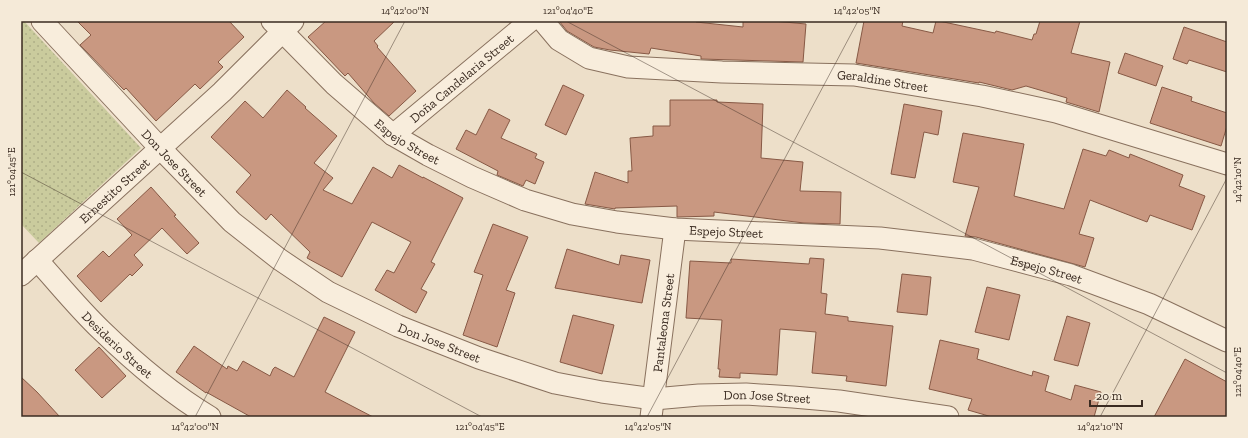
<svg xmlns="http://www.w3.org/2000/svg" width="1248" height="438" viewBox="0 0 1248 438" font-family="'Zilla Slab',serif">
<style>
.grass{fill:url(#grass-dots)}
.building{fill:#c99881;stroke:#875945}
.lines{fill:none;stroke-linecap:round;stroke-linejoin:round}
.minor-casing{stroke:#89715e;stroke-width:23}
.minor{stroke:#f8eddc;stroke-width:21}
.ticks{fill:none;stroke:#3a2b21;stroke-width:1;stroke-opacity:0.45}
.labels{text-anchor:middle;stroke-width:3;stroke-linejoin:round;paint-order:stroke}
.street-label{font-size:13px;fill:#3a2b21;stroke:#f5ead8}
.neatline{fill:none;stroke:#3a2b21;stroke-width:1.5}
.ticks-label{font-size:10px;text-anchor:middle;fill:#3a2b21}
</style>
<defs>
<pattern id="grass-dots" width="8" height="8" patternUnits="userSpaceOnUse"><rect width="8" height="8" fill="#cacb9d"/><path d="M2 2h.1M6 6h.1" fill="none" stroke="#aeae87" stroke-width="1.8" stroke-linecap="round"/></pattern>
</defs>
<rect width="100%" height="100%" fill="#eddfc9"/>
<path class="grass" d="M21 21H24L141 148 39 243 21 224Z"/>
<path class="building" d="M77 21H229L244 37 218 62 223 67 200 89 195 84 156 121 126 88 124 90 80 45 91 35Z
M326 21H395L374 41 378 46 377 47 416 91 389 116 374 103 348 73 345 76 308 37Z
M559 21H696V22L743 27V21H773L806 24 803 62 701 59V56L651 48 649 54 610 50 594 47 567 31Z
M864 21H903L902 26 933 33 936 21H939L995 33 996 31 1032 40 1034 34H1036L1040 21H1080L1071 53 1110 62 1099 112 1066 102 1067 98 1026 86 1012 90 979 82V83L856 63Z
M1184 27 1227 42V72L1189 60 1187 64 1173 59Z
M1125 53 1163 66 1156 86 1118 73Z
M563 85 584 95 566 135 545 125Z
M1162 87 1192 97 1191 101 1227 113V126L1221 146 1150 123Z
M287 90 306 107 305 108 337 136 314 163 333 178 323 190 352 204 373 167 392 178 399 165 423 178V177L463 198 431 262 435 264 421 289 427 292 416 313 375 290 387 270 394 273 411 242 372 222 342 277 307 258 310 252 271 214 266 220 236 192 251 175 211 137 245 101 263 118Z
M670 100H717V102L763 104 761 158 803 162 800 191 841 192 840 224 804 223 714 212V216L677 217V206L615 208V209L585 204 595 172 628 183V171H632L630 138 653 136V126H670Z
M904 104 942 111 938 135 924 132 915 178 891 174Z
M489 109 510 120 501 138 537 154 535 158 544 162 535 184 526 180 523 186 497 175 498 171 456 149 466 130 476 135Z
M963 133 1024 144 1014 196 1064 209 1083 149 1106 156 1109 150 1129 158 1130 154 1183 175 1179 186 1205 196 1192 230 1150 215 1147 222 1090 200 1079 234 1094 238 1085 267 976 237 965 236 979 187 953 182Z
M151 187 176 215 174 216 199 243 187 254 162 228 134 255 143 265 132 276 130 274 101 302 77 276 103 251 109 257 132 235 117 219Z
M493 224 528 237 506 290 515 293 497 347 463 335 483 275 474 272Z
M567 249 619 265 621 255 650 260 642 303 555 288Z
M810 258 824 259 821 293 827 294 825 314 848 317V321L893 326 886 386 846 381 847 376 812 373 816 332 780 329 777 375 740 373V378L719 377 720 369H718L722 320 686 318 690 261 731 263V259L809 264Z
M902 274 931 277 927 315 897 312Z
M987 287 1020 295 1009 340 975 332Z
M573 315 614 325 602 374 560 362Z
M1067 316 1090 323 1078 366 1054 360Z
M324 317 355 332 325 392 373 417H251L206 392V393L176 372 194 346 227 369 228 366 237 371 243 361 270 376 273 369 275 367 294 377Z
M940 340 979 349 977 359 1032 376 1033 371 1049 376 1045 391 1071 400 1075 385 1101 392 1094 417H992L968 410 972 399 929 389Z
M99 347 126 376 102 398 75 370Z
M1185 359 1227 382V417H1154Z
M21 377 37 392 60 417H21Z"/>
<g class="lines">
<g class="minor-casing">
<g id="minor">
<path id="s1" d="M42 21 160 148 232 222 279 259 328 292 398 326 479 358 555 383 602 392 654 399 699 395 746 394 793 397 839 401 948 417"/>
<path id="s2" d="M272 21 334 84 393 135 428 155 472 177 525 200 572 214 617 222 675 229 880 238 973 249 1071 275 1149 304 1227 341"/>
<path id="s3" d="M543 21 559 40 589 58 628 67 722 72 854 75 982 96 1056 112 1227 164"/>
<path id="s4" d="M393 135 530 21"/>
<path id="s5" d="M37 260C58 283 78 308 101 330 134 362 170 393 210 417"/>
<path id="s6" d="M21 275 222 92 293 21"/>
<path id="s7" d="M651 417 675 229"/>
</g>
</g>
<use href="#minor" class="minor"/>
</g>
<path class="ticks" d="M566 21 1227 373M21 172 482 417M195 417 405 21M647 417 858 21M1100 417 1227 178"/>
<g class="labels">
<g class="street-label">
<text dy="5" stroke="none"><textPath href="#s4" startOffset="89">Doña Candelaria Street</textPath></text>
<text dy="5" stroke="none"><textPath href="#s3" startOffset="355">Geraldine Street</textPath></text>
<text dy="5" stroke="none"><textPath href="#s2" startOffset="182">Espejo Street</textPath></text>
<text dy="5" stroke="none"><textPath href="#s1" startOffset="194">Don Jose Street</textPath></text>
<text dy="5" stroke="none"><textPath href="#s6" startOffset="126">Ernestito Street</textPath></text>
<text dy="5" stroke="none"><textPath href="#s2" startOffset="518">Espejo Street</textPath></text>
<text dy="5" stroke="none"><textPath href="#s2" startOffset="842">Espejo Street</textPath></text>
<text dy="5" stroke="none"><textPath href="#s7" startOffset="95">Pantaleona Street</textPath></text>
<text dy="5" stroke="none"><textPath href="#s1" startOffset="518">Don Jose Street</textPath></text>
<text dy="5" stroke="none"><textPath href="#s5" startOffset="117">Desiderio Street</textPath></text>
<text dy="5" stroke="none"><textPath href="#s1" startOffset="854">Don Jose Street</textPath></text>
</g>
</g>
<rect width="1248" height="438" fill="none" stroke="#f5ead8" stroke-width="44"/>
<path d="M1090 400v6h52v-6" fill="none" stroke="#3a2b21" stroke-width="2"/>
<text x="1096" y="400" font-size="12" fill="#3a2b21" stroke="#f5ead8" stroke-width="3" paint-order="stroke">20 m</text>
<rect x="22" y="22" width="1204" height="394" class="neatline"/>
<g class="ticks-label">
<text x="405" y="14">14°42'00"N</text>
<text x="568" y="14">121°04'40"E</text>
<text x="857" y="14">14°42'05"N</text>
<text transform="translate(11 172) rotate(-90)" y="4">121°04'45"E</text>
<text transform="translate(1237 180) rotate(-90)" y="4">14°42'10"N</text>
<text transform="translate(1237 372) rotate(-90)" y="4">121°04'40"E</text>
<text x="195" y="430">14°42'00"N</text>
<text x="480" y="430">121°04'45"E</text>
<text x="648" y="430">14°42'05"N</text>
<text x="1100" y="430">14°42'10"N</text>
</g>
</svg>
